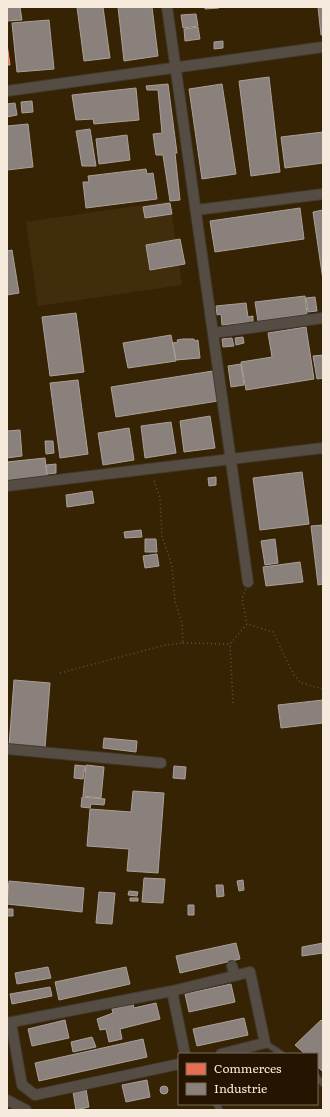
<svg xmlns="http://www.w3.org/2000/svg" width="330" height="1117" viewBox="0 0 330 1117" font-family="Literata,serif">
<style>
.built{fill:#362304;fill-rule:evenodd}
.green{fill:#402d0c}
.shops{fill:#e76f51;stroke:#eb947b}
.industry{fill:#8a817c;stroke:#aaa099}
.lines{fill:none;stroke-linecap:round;stroke-linejoin:round}
.lane-casing{stroke:#413a31;stroke-width:7}
.street-casing{stroke:#413a31;stroke-width:12}
.path{stroke:#5b544b;stroke-width:1.5;stroke-dasharray:1 3;stroke-linecap:butt}
.lane{stroke:#554d44;stroke-width:5}
.street{stroke:#554d44;stroke-width:10}
</style>
<rect width="100%" height="100%" fill="#261d0f"/>
<path class="built" d="M7 7H323V1110H7ZM179 1054H317V1104H179Z"/>
<path class="green" d="M170 201 182 285 38 306 26 222Z"/>
<path class="shops" d="M7 44 10 65H7Z"/>
<path class="industry" d="M7 7H20L22 20 7 21Z
M77 7H103L110 58 84 61Z
M118 7H152L158 56 124 61Z
M205 7H218L219 8 205 9Z
M318 7H323V35H321Z
M196 14 198 26 183 28 181 15Z
M49 20 54 69 17 72 12 23Z
M198 27 200 39 185 41 184 29Z
M223 41V48L214 49V42Z
M269 77 280 172 251 176 239 81Z
M168 84 177 153H175L180 200 170 201 163 155H156L153 134 162 133 158 90H147L146 86Z
M222 84 236 174 202 179 189 89Z
M136 88 139 120 94 124 93 119 76 120 72 95Z
M32 101 33 112 22 113 21 102Z
M15 103 17 115 7 117V104Z
M28 124 33 167 7 170V126Z
M90 129 96 166H82L76 131Z
M323 132V163L285 168 281 137Z
M127 135 130 160 99 164 96 139Z
M146 169 147 174 153 173 157 199 86 208 83 182H89L88 176Z
M170 203 172 214 145 218 143 207Z
M300 208 304 239 215 252 210 221Z
M323 210V280L313 212Z
M180 239 185 264 150 270 146 245Z
M12 250 19 293 7 295V251Z
M305 296 307 314 258 321 255 302Z
M315 297 317 311 308 312 306 298Z
M246 303 248 317 253 316V322L222 325 221 314 217 315 216 306Z
M76 313 84 372 50 376 42 317Z
M306 327 314 379 246 390 241 362 272 357 268 333Z
M171 335 176 361 128 368 123 343Z
M243 337 244 343 236 345 235 338Z
M232 338 234 346 223 347 222 339Z
M183 339H194L195 341 198 340 200 358 176 360 173 343 178 342 177 340Z
M323 355V378L317 379 313 356Z
M241 364 244 385 231 387 228 366Z
M213 371 218 401 116 417 111 387Z
M78 380 88 454 60 458 50 383Z
M210 416 215 448 184 452 180 421Z
M171 422 176 453 145 458 141 426Z
M129 428 134 460 103 465 98 433Z
M20 430 22 456 7 458V431Z
M45 441H53L54 453 46 454Z
M45 458 47 476 7 480V462Z
M56 464V473L47 474 46 465Z
M302 472 309 524 260 530 253 478Z
M216 477V485L209 486 208 478Z
M92 491 94 503 67 507 66 495Z
M323 525V584L318 585 311 526Z
M141 530 142 537 125 538 124 532Z
M145 539H156L157 552H145Z
M275 539 278 563 265 565 261 541Z
M157 554 159 566 145 568 143 556Z
M300 562 303 582 266 586 263 567Z
M14 680 50 683 45 748 9 746Z
M323 700V723L281 728 278 705Z
M104 738 137 741 136 752 103 748Z
M75 765 85 766 83 779 74 778Z
M86 765 104 767 101 798 83 796Z
M174 766 186 767 185 779 173 778Z
M133 791 164 793 158 873 127 871 129 849 87 846 90 809 131 812Z
M82 797 105 799 104 805 91 804 90 808 81 807Z
M144 878 165 879 163 903 142 902Z
M243 880 244 890 239 891 237 881Z
M9 881 84 888 82 912 7 904Z
M216 885H223L224 896 217 897Z
M129 891 138 892 137 896 128 895Z
M99 892 115 893 112 924 96 923Z
M130 898H138V901H130Z
M188 905H194V915H188Z
M7 909H13V916H7Z
M236 943 240 959 180 973 176 956Z
M323 943V953L302 956V947Z
M48 967 51 978 17 984 15 973Z
M126 967 130 984 59 1000 55 982Z
M231 984 235 1002 189 1012 185 994Z
M50 987 52 996 12 1004 10 994Z
M156 1003 160 1019 120 1029 122 1039 109 1042 106 1029 100 1030 97 1019 113 1013 112 1009 133 1004 134 1008Z
M244 1018 248 1035 197 1046 193 1029Z
M65 1020 69 1038 32 1046 28 1029Z
M321 1020 323 1022V1072L317 1066V1054H305L295 1045Z
M92 1037 96 1047 73 1052 71 1042Z
M143 1039 147 1057 39 1081 35 1063Z
M147 1080 150 1097 126 1102 122 1085Z
M160 1090a4 4 0 1 1 8 0a4 4 0 1 1-8 0Z
M86 1089 89 1107 76 1110 73 1092Z"/>
<g class="lines">
<g class="lane-casing">
<path id="lane" d="M265 1043 282 1054
M317 1077 323 1084
M216 1104 220 1110"/>
</g>
<g class="street-casing">
<path id="street" d="M167 7 248 582
M7 91 323 47
M196 210 323 194
M213 333 323 318
M7 486 323 448
M7 749 161 763
M232 966 235 975
M172 991 185 1054
M7 1023 172 991 250 972 265 1043 221 1054
M11 1023 22 1085 35 1095 179 1064
M7 1100 26 1110"/>
</g>
<path class="path" d="M246 589 242 598 247 624
M183 643 229 644
M60 673 165 645 183 643 182 623 175 602 172 566 162 536 160 498 153 478
M233 703 230 644 247 624 273 632 294 675 301 683 323 689"/>
<use href="#lane" class="lane"/>
<use href="#street" class="street"/>
</g>
<rect width="330" height="1117" fill="none" stroke="#f5eadc" stroke-width="16"/>
<rect x="178" y="1053" width="140" height="52" fill="#251500" stroke="#786a58"/>
<rect x="186" y="1063" width="20" height="12" fill="#e76f51" stroke="#786a58"/>
<text x="214" y="1073" font-size="12" fill="#f5eadc">Commerces</text>
<rect x="186" y="1083" width="20" height="12" fill="#8a817c" stroke="#786a58"/>
<text x="214" y="1093" font-size="12" fill="#f5eadc">Industrie</text>
</svg>
